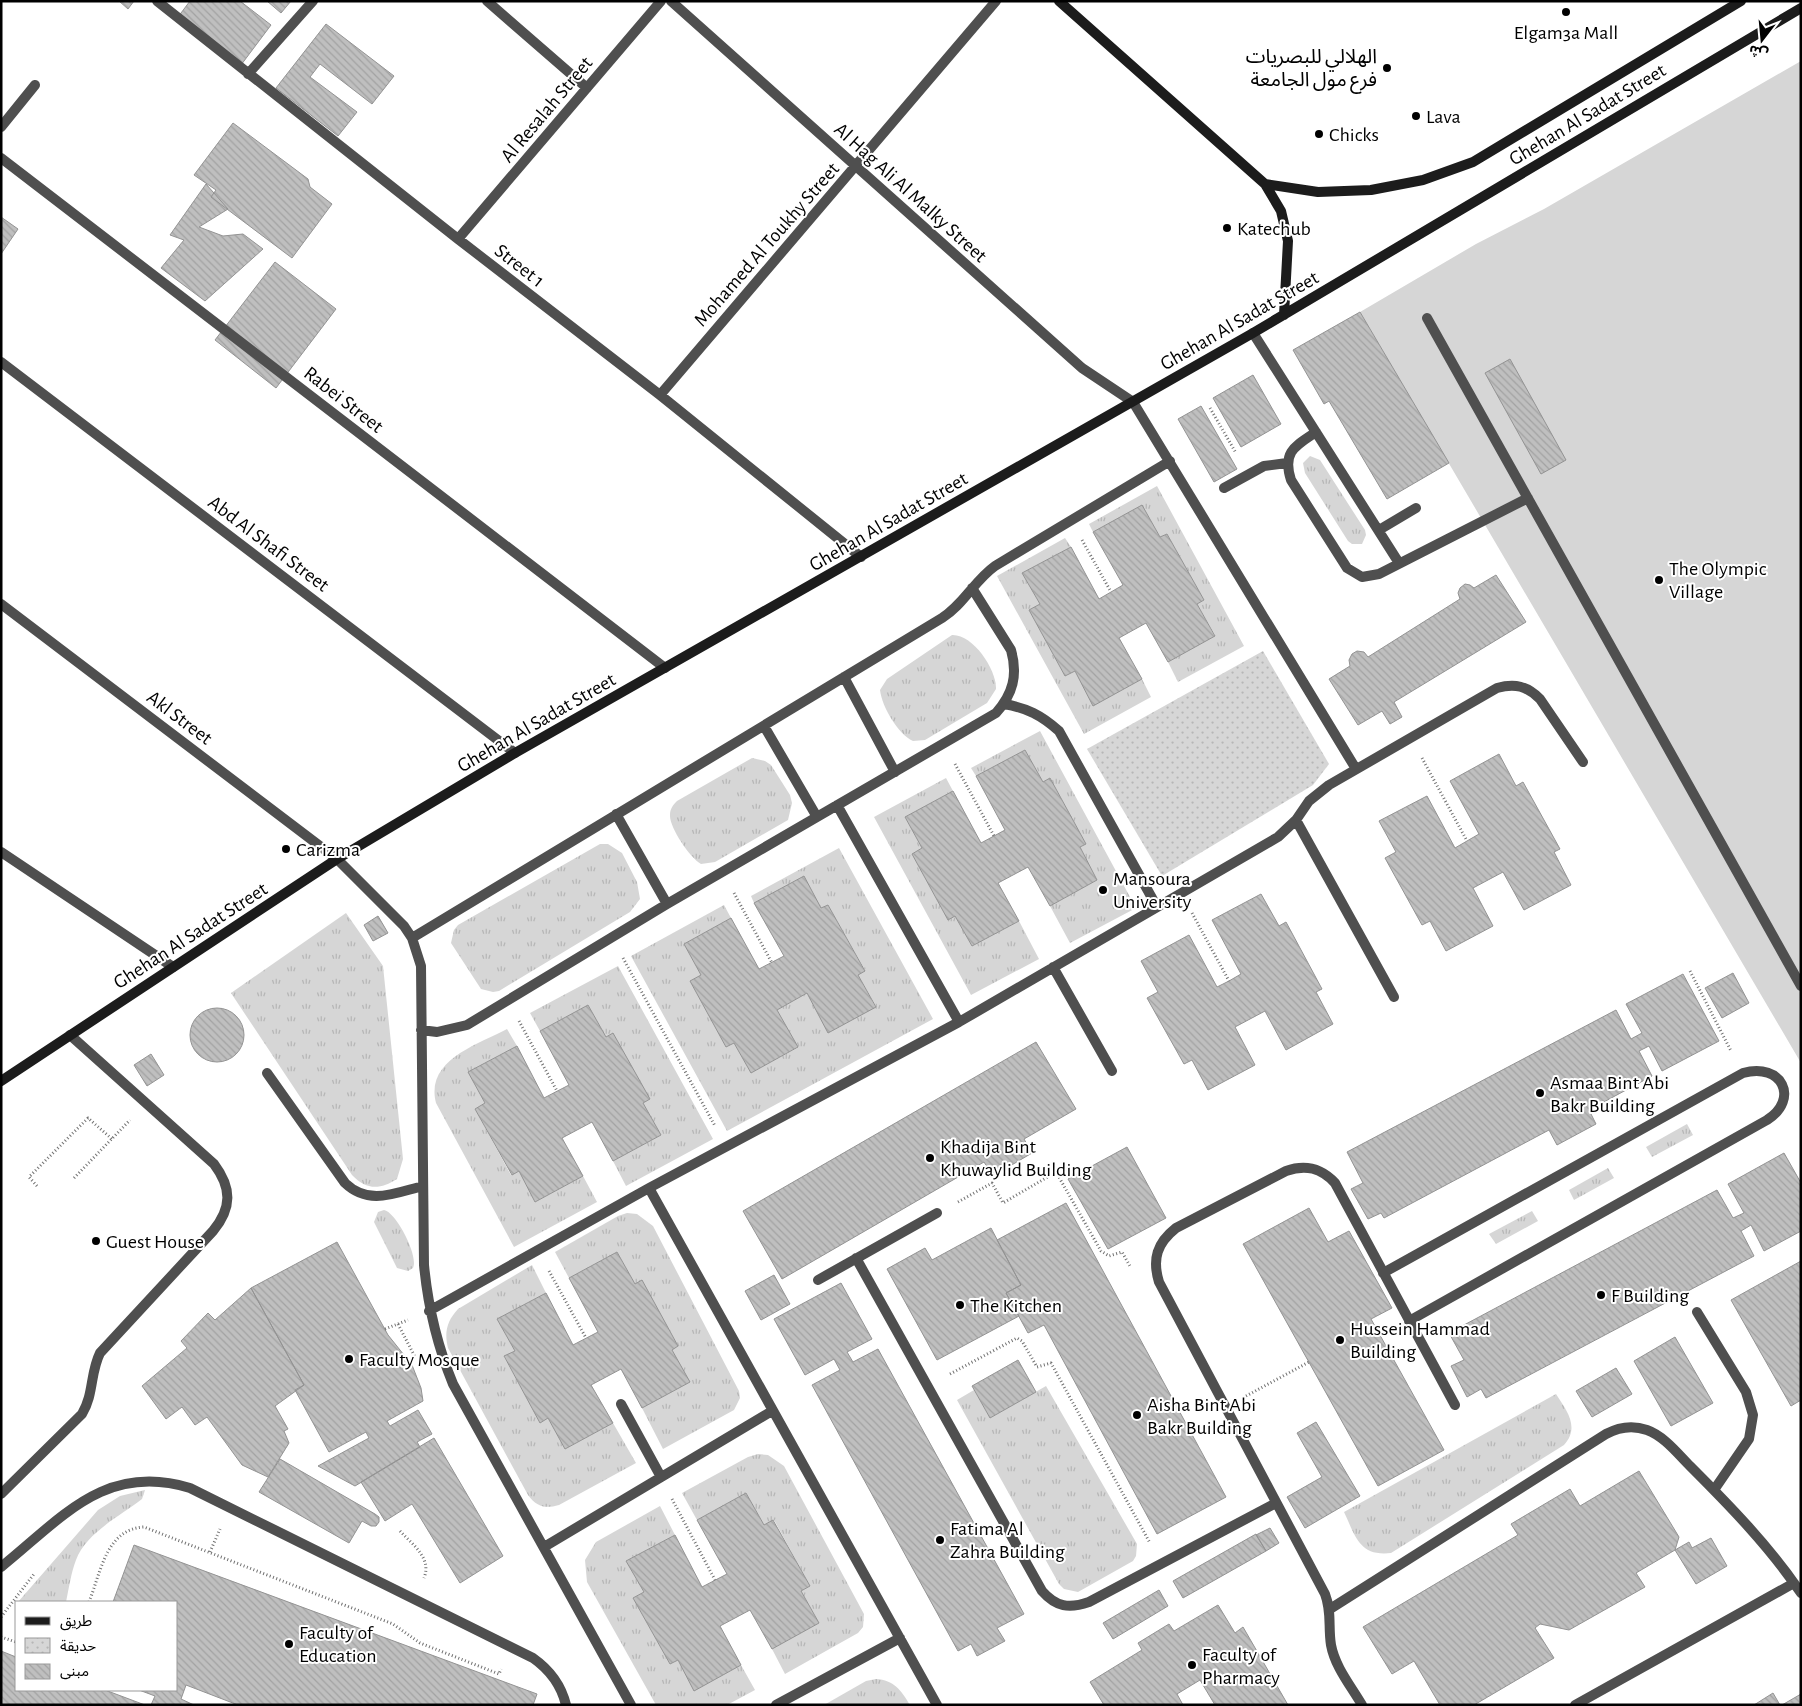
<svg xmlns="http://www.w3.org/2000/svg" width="1802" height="1706" viewBox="0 0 1802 1706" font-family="'Alegreya Sans','Noto Sans Arabic',sans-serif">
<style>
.grass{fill:url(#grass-tufts)}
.park{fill:url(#park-dots)}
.pitch{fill:#d6d6d6}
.building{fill:url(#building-back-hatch);stroke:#939393}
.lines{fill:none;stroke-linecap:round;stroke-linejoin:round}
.path{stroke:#717171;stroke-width:3;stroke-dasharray:1 2.5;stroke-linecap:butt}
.service{stroke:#4f4f4f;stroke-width:10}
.minor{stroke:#4f4f4f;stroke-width:10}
.secondary{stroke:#1c1c1c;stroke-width:10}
.poi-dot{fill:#000;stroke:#fff;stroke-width:2}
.labels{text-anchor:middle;stroke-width:4;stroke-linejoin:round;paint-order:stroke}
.poi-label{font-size:20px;fill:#000;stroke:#fff;text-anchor:start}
.street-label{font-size:20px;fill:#000;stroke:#fff}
</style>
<defs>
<pattern id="grass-tufts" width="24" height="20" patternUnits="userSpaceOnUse" patternTransform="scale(1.25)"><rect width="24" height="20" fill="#d6d6d6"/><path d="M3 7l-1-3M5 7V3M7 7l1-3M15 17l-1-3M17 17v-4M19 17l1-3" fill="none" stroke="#b6b6b6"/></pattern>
<pattern id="park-dots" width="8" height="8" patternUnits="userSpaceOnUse" patternTransform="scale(1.25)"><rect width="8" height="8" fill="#d6d6d6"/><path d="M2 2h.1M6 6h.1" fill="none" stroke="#b6b6b6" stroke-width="1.8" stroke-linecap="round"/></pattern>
<pattern id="building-back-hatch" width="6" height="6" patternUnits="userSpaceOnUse" patternTransform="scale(1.25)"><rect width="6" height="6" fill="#bfbfbf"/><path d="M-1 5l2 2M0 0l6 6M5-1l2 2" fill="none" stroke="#a2a2a2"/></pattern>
</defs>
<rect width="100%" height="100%" fill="#fff"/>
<path class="grass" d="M1310 456 1320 460 1365 530 1366 535 1362 544H1352L1348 541 1305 473 1303 463Z
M1157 486 1244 646 1178 682 1168 662 1215 635 1197 604 1204 600 1167 534 1160 537 1142 506 1093 532 1089 524Z
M1065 538 1071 547 1022 573 1040 604 1029 610 1065 676 1075 671 1093 705 1142 679 1151 697 1084 734 997 576Z
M952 635C973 634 997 670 996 689L987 703 925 740 913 741C898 734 882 707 880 690L887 679Z
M1040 731 1136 908 1070 943 1050 906 1097 880 1080 847 1086 844 1050 778 1043 782 1025 750 976 776 971 768Z
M752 758 765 761 771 765 790 795 792 803 788 820 715 862 701 864C690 858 669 827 670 815 670 809 673 805 677 801Z
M946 778 953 791 905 817 922 848 912 854 948 920 955 916 972 946 1019 921 1039 959 971 995 874 817Z
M600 844H608L622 853 637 882 640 899 630 912 499 991 493 992 481 989 451 943 454 930 458 925Z
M839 848 933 1019 727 1131 631 956 724 905 731 918 684 944 701 975 690 981 726 1046 734 1043 751 1073 797 1048 777 1010 807 993 829 1032 876 1006 858 975 865 970 828 905 821 908 754 903 751 896Z
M346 913 383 966 403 1159 397 1179C380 1190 366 1190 352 1175L231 993Z
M618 966 713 1139 626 1186 613 1161 661 1135 643 1103 649 1099 613 1033 606 1037 588 1005 540 1031 530 1013Z
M507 1029 517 1046 469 1072 485 1103 475 1109 511 1175 519 1171 535 1202 583 1176 597 1202 514 1247 436 1103C425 1060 477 1045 507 1029Z
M1687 1124 1693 1135 1652 1157 1646 1147Z
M1608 1168 1614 1178 1574 1200 1569 1190Z
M384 1210C396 1212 419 1256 413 1268L408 1271 397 1268 374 1222 378 1212Z
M1532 1211 1538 1221 1496 1244 1489 1234Z
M627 1213 637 1214 653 1226 739 1391 740 1398 734 1410 663 1449 642 1408 689 1382 672 1350 678 1346 642 1281 635 1284 617 1252 569 1278 555 1252 618 1216Z
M532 1265 546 1293 497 1319 515 1351 504 1357 540 1422 548 1418 565 1449 613 1423 636 1463 559 1505C545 1509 537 1507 528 1495L448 1348C444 1332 447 1321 458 1309Z
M1046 1386 1137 1544 1136 1556 1133 1561 1078 1592 1064 1589 1059 1584 957 1400 974 1390 990 1418Z
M1556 1394C1567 1411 1580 1427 1564 1445L1391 1553C1359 1557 1355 1535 1344 1512Z
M758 1454 768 1455 784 1466 864 1614 863 1627 858 1633 785 1674 772 1649 819 1623 801 1591 810 1586 774 1520 764 1525 746 1493 697 1520 682 1493 748 1457Z
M145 1490 142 1499C120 1516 86 1533 76 1560 71 1573 69 1588 66 1602H18L98 1510 120 1496Z
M660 1506 675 1535 626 1561 644 1592 633 1598 670 1664 678 1660 694 1690 741 1665 755 1690 727 1705H656L587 1582 585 1560 596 1542Z
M876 1679C894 1680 901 1690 910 1705H824L866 1681Z"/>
<path class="park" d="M1263 651 1329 764 1313 785 1162 876 1087 749Z"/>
<path class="pitch" d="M1801 61V1063L1360 312 1476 244 1544 209Z"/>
<path class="building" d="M119 1H134L128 9Z
M190 1H240L271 25 241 65 178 17Z
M267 1H291L281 13Z
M326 24 394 76 372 104 320 64 310 77 357 112 338 136 276 88Z
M233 123 308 179 310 187 332 204 292 258 211 197 216 190 194 175Z
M206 184 228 209 199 227 223 236 243 234 263 249 205 301 161 268 184 240 170 235Z
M1 217 18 229 1 254Z
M275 262 336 309 276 388 215 340Z
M1360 312 1449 463 1387 499 1329 401 1324 404 1293 350Z
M1510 359 1566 460 1541 474 1485 373Z
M1253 375 1281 424 1241 447 1213 398Z
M1201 406 1237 469 1214 482 1178 419Z
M1142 505 1160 537 1167 534 1204 600 1197 604 1215 636 1168 662 1146 623 1119 638 1142 679 1093 706 1075 671 1065 676 1029 610 1040 604 1022 573 1071 547 1099 599 1123 585 1093 532Z
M1496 575 1526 622 1394 702 1402 717 1390 724 1382 711 1358 725 1329 679 1350 666 1349 660 1352 654 1357 651 1364 652 1368 657 1460 599 1458 593 1460 588 1465 584 1470 585 1474 588Z
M1025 750 1043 782 1050 778 1086 844 1080 847 1097 880 1050 906 1028 867 998 883 1019 921 972 946 955 916 948 920 912 854 922 848 905 817 953 791 981 843 994 836 1005 830 976 776Z
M1499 754 1516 786 1523 782 1560 849 1554 852 1571 885 1524 910 1503 872 1473 888 1493 926 1446 951 1430 921 1422 925 1385 858 1396 852 1379 821 1427 796 1455 848 1479 834 1450 781Z
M804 876 821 908 828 905 865 971 858 975 876 1007 828 1033 807 993 777 1010 798 1047 751 1073 734 1043 726 1047 690 981 701 975 684 944 731 918 759 969 784 956 754 903Z
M1261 894 1279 926 1286 922 1322 989 1316 992 1333 1024 1286 1050 1265 1011 1235 1027 1255 1065 1208 1090 1192 1060 1184 1064 1147 998 1158 992 1141 961 1189 935 1217 987 1229 981 1241 974 1212 920Z
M378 916 388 933 373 941 364 925Z
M1733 973 1749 1003 1722 1018 1705 988Z
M1683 974 1719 1041 1662 1071 1649 1046 1639 1051 1652 1076 1589 1110 1596 1124 1557 1145 1549 1130 1384 1218 1381 1213 1368 1219 1351 1189 1363 1183 1347 1152 1616 1010 1631 1039 1642 1033 1626 1004Z
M588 1005 606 1037 613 1033 650 1099 643 1103 661 1135 613 1161 592 1122 562 1138 583 1176 535 1202 519 1171 512 1175 475 1109 485 1103 468 1072 517 1046 544 1098 569 1085 540 1031Z
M190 1035a27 27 0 1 1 54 0a27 27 0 1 1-54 0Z
M1036 1042 1076 1109 1024 1139 1032 1153 993 1176 984 1162 782 1279 743 1211Z
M151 1054 164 1075 147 1086 134 1065Z
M1127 1147 1166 1218 1108 1249 1068 1179Z
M1784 1153 1801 1183V1231L1764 1251 1751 1225 1741 1231 1754 1256 1486 1398 1481 1389 1467 1397 1451 1366 1464 1360 1449 1333 1717 1190 1733 1218 1744 1213 1728 1184Z
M1066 1203 1226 1497 1157 1534 1044 1325 1028 1333 1006 1293 1021 1285 997 1240Z
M1309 1208 1328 1242 1349 1231 1392 1308 1371 1319 1444 1450 1378 1486 1243 1244Z
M991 1228 1021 1285 1006 1293 1019 1316 937 1360 887 1269 925 1248 932 1260Z
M337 1242 388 1335 412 1365 421 1388 423 1401 387 1421 390 1426 418 1410 432 1434 417 1442 420 1447 355 1486 318 1466 369 1438 366 1432 329 1452 295 1390 304 1385 251 1288Z
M617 1252 635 1284 642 1280 678 1346 672 1350 690 1382 642 1408 621 1369 591 1385 613 1423 565 1449 548 1418 540 1423 504 1356 515 1351 497 1319 546 1293 573 1345 598 1332 569 1278Z
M1801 1261V1400L1791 1406 1731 1300Z
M774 1275 790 1304 761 1320 745 1291Z
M841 1283 872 1339 847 1352 853 1362 878 1349 1024 1614 997 1628 1005 1641 977 1656 971 1644 958 1651 812 1385 840 1370 834 1359 805 1375 774 1319Z
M251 1288 304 1385 275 1406 288 1429 284 1431 289 1443 268 1477 242 1465 207 1417 195 1425 182 1407 166 1419 142 1386 187 1348 181 1341 208 1313 215 1320Z
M1675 1337 1713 1403 1671 1426 1634 1361Z
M1018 1360 1036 1392 990 1418 972 1386Z
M1616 1368 1632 1394 1592 1417 1576 1391Z
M1316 1422 1360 1496 1305 1528 1287 1497 1322 1477 1297 1433Z
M434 1438 503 1556 460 1583 412 1504 385 1521 361 1482Z
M280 1459 375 1514 379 1517V1522L376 1526H371L362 1521 349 1543 259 1492Z
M1639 1471 1679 1537 1675 1550 1636 1573 1645 1587 1569 1630 1540 1624 1535 1628 1554 1658 1474 1705H1440L1414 1661 1392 1674 1363 1627 1518 1535 1511 1524 1570 1489 1580 1506Z
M746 1493 764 1525 773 1520 810 1586 801 1591 819 1623 772 1649 750 1610 720 1626 741 1665 694 1691 678 1660 670 1664 633 1598 644 1592 626 1561 675 1535 702 1587 727 1574 697 1520Z
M1270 1528 1279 1543 1266 1551 1256 1535Z
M1256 1534 1266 1551 1183 1598 1173 1581Z
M1711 1538 1727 1566 1696 1584 1675 1550 1689 1542 1692 1548Z
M134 1545 537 1694 533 1705H238L186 1685 181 1699 194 1705H151L155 1696 139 1690H176V1602H113Z
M1159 1590 1168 1606 1113 1639 1103 1623Z
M1218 1605 1235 1633 1243 1627 1288 1705H1215L1200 1680 1177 1694 1183 1705H1104L1090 1682 1142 1650 1138 1643 1169 1624 1174 1631Z
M1 1651 16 1657V1690H105L145 1705H1Z
M1773 1693 1780 1705H1754Z
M1801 1694V1705H1782Z"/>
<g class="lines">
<path class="path" d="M1210 408 1236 453
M1082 540 1111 592
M1422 758 1467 841
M955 764 994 836
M734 893 772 963
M1192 913 1229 981
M623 958 715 1126
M1690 971 1731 1051
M519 1021 557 1091
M74 1178 130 1120
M37 1186 29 1177 88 1118 112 1139
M958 1202 992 1183 1003 1203 1056 1172 1101 1251 1109 1256 1122 1252 1131 1268
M549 1271 586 1338
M398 1324 415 1357
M385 1329 408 1320
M950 1374 1017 1338 1022 1341 1037 1367 1051 1363 1150 1543
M1246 1396 1309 1362
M672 1499 715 1580
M400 1531C413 1545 432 1558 424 1578
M210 1552 220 1529
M89 1602C101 1572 106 1529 144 1527L393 1624 420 1643 499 1674 501 1669
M1 1617 34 1574
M1 1637 16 1642"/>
<path class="service" d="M856 1258 1042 1591C1056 1607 1069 1609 1089 1602L1276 1503
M1383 1273 1743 1073C1782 1062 1800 1099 1767 1120L1409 1321
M818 1280 937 1213
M1697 1312 1746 1392 1753 1415 1749 1439 1714 1490
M1 1494 82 1414C94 1394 90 1373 100 1353L213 1231C232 1208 232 1188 214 1164L70 1035
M1 1567C62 1518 105 1462 190 1488L533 1658C550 1670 561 1684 566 1705
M1330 1609 1606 1434C1619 1427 1633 1425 1647 1430 1664 1436 1678 1454 1690 1466 1730 1506 1769 1546 1801 1593
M1362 1705C1351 1686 1335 1667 1331 1645 1328 1627 1332 1612 1325 1594L1159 1282C1152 1259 1157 1243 1176 1228L1286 1171C1306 1164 1321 1168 1335 1183L1455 1405
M1575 1705 1794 1583"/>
<path class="minor" d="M157 1 458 239 660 395 861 557
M487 1 587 88
M671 1 1082 368 1133 402 1356 769
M248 74 313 1
M1 127 35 85
M1 158 665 668
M458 239 661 1
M1427 318 1801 986
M1253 333 1399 563
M1 362 515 753
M660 395 996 1
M1316 432C1295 446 1282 452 1291 480L1347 568 1362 577 1379 574 1528 498
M1224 488 1264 466 1287 463
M1379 530 1416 508
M1 604 337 859 404 926 412 938 421 966 424 1265C428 1307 437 1345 453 1384L631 1705
M844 677 895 772
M1004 704C1027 708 1041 715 1059 731L1157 907
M764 726 817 817
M837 805 959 1022
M616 814 667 904
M1296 820 1394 997
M1 852 173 967
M412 938 942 618C964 604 974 581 995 566L1170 461
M1053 967 1112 1071
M421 1030 437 1032 467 1025 667 904 996 713C1013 694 1018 675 1011 650L972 588
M267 1073 345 1183C369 1206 395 1193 423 1186
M649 1188 937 1705
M429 1311 649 1188 959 1022 1278 837 1296 820 1309 801 1329 785 1497 688C1515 683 1527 686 1540 699L1583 762
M621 1404 661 1477
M544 1547 772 1411
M776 1705 900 1638"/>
<path class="secondary" d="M1059 1 1265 184 1281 211 1288 241 1284 315
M1265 184 1318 192 1371 190 1423 180 1473 162 1741 1
M1 1081 337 859 515 753 1253 333 1801 8"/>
</g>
<g class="poi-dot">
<circle cx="1566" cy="12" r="5"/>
<circle cx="1387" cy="68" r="5"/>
<circle cx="1416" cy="116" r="5"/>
<circle cx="1319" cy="134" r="5"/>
<circle cx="1227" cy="228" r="5"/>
<circle cx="1659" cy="580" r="5"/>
<circle cx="286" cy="849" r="5"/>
<circle cx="1103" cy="890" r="5"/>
<circle cx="1540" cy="1093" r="5"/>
<circle cx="930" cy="1158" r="5"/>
<circle cx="96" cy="1241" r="5"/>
<circle cx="1601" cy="1295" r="5"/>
<circle cx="960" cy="1305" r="5"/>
<circle cx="1340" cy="1340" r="5"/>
<circle cx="349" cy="1359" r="5"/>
<circle cx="1137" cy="1415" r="5"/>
<circle cx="940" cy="1540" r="5"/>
<circle cx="289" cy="1644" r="5"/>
<circle cx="1192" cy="1665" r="5"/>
</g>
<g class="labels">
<g class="poi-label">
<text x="1566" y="39" text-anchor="middle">Elgam3a Mall</text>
<text x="1377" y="63" text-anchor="end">الهلالي للبصريات<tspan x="1377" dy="23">فرع مول الجامعة</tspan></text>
<text x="1426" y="123">Lava</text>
<text x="1329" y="141">Chicks</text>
<text x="1237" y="235">Katechub</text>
<text x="1669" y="575">The Olympic<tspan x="1669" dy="23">Village</tspan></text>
<text x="296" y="856">Carizma</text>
<text x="1113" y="885">Mansoura<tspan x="1113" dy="23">University</tspan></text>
<text x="1550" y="1089">Asmaa Bint Abi<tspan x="1550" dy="23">Bakr Building</tspan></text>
<text x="940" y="1153">Khadija Bint<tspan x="940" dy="23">Khuwaylid Building</tspan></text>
<text x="106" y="1248">Guest House</text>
<text x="1611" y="1302">F Building</text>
<text x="970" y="1312">The Kitchen</text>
<text x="1350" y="1335">Hussein Hammad<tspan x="1350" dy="23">Building</tspan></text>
<text x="359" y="1366">Faculty Mosque</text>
<text x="1147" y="1411">Aisha Bint Abi<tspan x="1147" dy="23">Bakr Building</tspan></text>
<text x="950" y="1535">Fatima Al<tspan x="950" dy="23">Zahra Building</tspan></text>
<text x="299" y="1639">Faculty of<tspan x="299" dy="23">Education</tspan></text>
<text x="1202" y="1661">Faculty of<tspan x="1202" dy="23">Pharmacy</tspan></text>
</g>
<g class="street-label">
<text transform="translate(546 109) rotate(-50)" y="7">Al Resalah Street</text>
<text transform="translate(1587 114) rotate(-31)" y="7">Ghehan Al Sadat Street</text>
<text transform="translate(911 192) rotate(42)" y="7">Al Hag Ali Al Malky Street</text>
<text transform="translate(766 244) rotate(-49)" y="7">Mohamed Al Toukhy Street</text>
<text transform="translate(520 265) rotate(38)" y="7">Street 1</text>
<text transform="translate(1239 320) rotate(-30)" y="7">Ghehan Al Sadat Street</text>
<text transform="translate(344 399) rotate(38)" y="7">Rabei Street</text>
<text transform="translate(888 521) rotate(-30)" y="7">Ghehan Al Sadat Street</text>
<text transform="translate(269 543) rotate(37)" y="7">Abd Al Shafi Street</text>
<text transform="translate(180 717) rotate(37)" y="7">Akl Street</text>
<text transform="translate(536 722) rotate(-30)" y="7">Ghehan Al Sadat Street</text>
<text transform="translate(190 935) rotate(-33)" y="7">Ghehan Al Sadat Street</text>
</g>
</g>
<rect width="1802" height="1706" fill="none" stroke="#000000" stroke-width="5"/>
<rect x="15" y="1601" width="162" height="90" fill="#ffffff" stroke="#999999"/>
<rect x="25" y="1617" width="25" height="8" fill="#1c1c1c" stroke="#999999"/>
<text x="60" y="1626" font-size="15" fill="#000000">طريق</text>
<rect x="25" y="1638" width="25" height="15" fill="url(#park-dots)" stroke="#999999"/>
<text x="60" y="1651" font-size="15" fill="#000000">حديقة</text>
<rect x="25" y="1664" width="25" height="15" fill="url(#building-back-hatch)" stroke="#999999"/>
<text x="60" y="1676" font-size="15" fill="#000000">مبنى</text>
<g transform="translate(1762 40) rotate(196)" stroke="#ffffff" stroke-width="4" paint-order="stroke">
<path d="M0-4L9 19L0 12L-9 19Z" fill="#000000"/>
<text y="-8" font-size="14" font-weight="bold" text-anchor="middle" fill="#000000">ش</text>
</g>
</svg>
